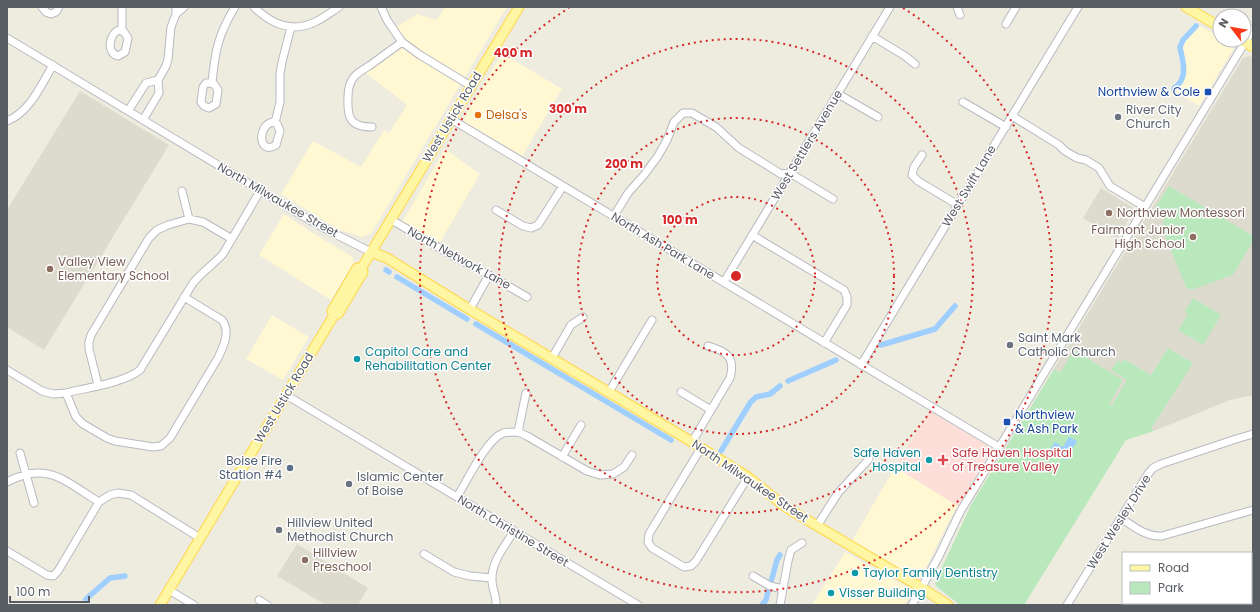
<svg xmlns="http://www.w3.org/2000/svg" width="1260" height="612" viewBox="0 0 1260 612" font-family="Poppins,sans-serif">
<style>
.commercial{fill:#fff8d3}
.education{fill:#dddbce}
.medical{fill:#feded8}
.green{fill:#b9e8bc}
.water{fill:#9ecfff}
.lines{fill:none;stroke-linecap:round;stroke-linejoin:round}
.canal{stroke:#9ecfff;stroke-width:5.5}
.minor-casing{stroke:#b8bac1;stroke-width:9}
.major-casing{stroke:#ffd747;stroke-width:11}
.minor{stroke:#fff;stroke-width:7}
.major{stroke:#fff6a3;stroke-width:9}
.ring{fill:none;stroke:#d62828;stroke-width:2;stroke-dasharray:2 4}
.transit-dot{fill:#1a4fb4;stroke:#fff;stroke-width:1.5}
.food-dot{fill:#e8710a;stroke:#fff;stroke-width:1.5}
.worship-dot{fill:#6b7280;stroke:#fff;stroke-width:1.5}
.education-dot{fill:#8d6e63;stroke:#fff;stroke-width:1.5}
.culture-dot{fill:#0f9aa8;stroke:#fff;stroke-width:1.5}
.health-dot{fill:#e0444e;stroke:#fff;stroke-width:1.5}
.service-dot{fill:#5c6f8a;stroke:#fff;stroke-width:1.5}
.labels{text-anchor:middle;stroke-width:3;stroke-linejoin:round;paint-order:stroke}
.transit-label{font-size:12px;fill:#164399;stroke:#fff;text-anchor:end}
.worship-label{font-size:12px;fill:#5b616d;stroke:#fff;text-anchor:start}
.food-label{font-size:12px;fill:#c56008;stroke:#fff;text-anchor:start}
.street-label{font-size:12px;fill:#585c63;stroke:#fff}
.education-label{font-size:12px;fill:#785e54;stroke:#fff;text-anchor:start}
.culture-label{font-size:12px;fill:#0d838f;stroke:#fff;text-anchor:start}
.health-label{font-size:12px;fill:#be3a42;stroke:#fff;text-anchor:start}
.service-label{font-size:12px;fill:#4e5e75;stroke:#fff;text-anchor:end}
.centre{fill:#d62828;stroke:#fff;stroke-width:2}
.ring-label{font-size:12px;text-anchor:middle;font-weight:bold;fill:#d62828;stroke:#fff;stroke-width:3;stroke-linejoin:round;paint-order:stroke}
</style>
<rect width="100%" height="100%" fill="#eeebdf"/>
<path class="commercial" d="M445 7H507L371 234 361 237 338 229 281 194 313 141 361 167 384 130 389 133 407 105 366 73 407 42 395 28 417 14 437 20Z
M1200 26 1220 37V40H1225L1235 46 1199 106 1174 91 1180 86 1183 78 1185 67 1181 45Z
M502 53 562 89 522 156 465 122 464 120 465 116Z
M445 149 480 174 439 244 402 222Z
M284 214 311 232 353 257 354 262 331 300 259 255Z
M272 315 309 337 283 380 246 359Z
M895 467 958 506 945 529 923 574 920 577H915L852 541Z
M845 552 908 588 910 591V595L904 605H812Z"/>
<path class="education" d="M1249 56 1253 58V395L1230 400 1154 431 1054 369 1243 58Z
M80 91 169 145 44 350 7 327V210Z
M1101 188 1135 209 1117 239 1083 218Z
M297 544 368 588 358 605H326L277 576Z"/>
<path class="medical" d="M930 411 989 447 990 452 958 506 895 467Z"/>
<path class="green" d="M1169 186 1253 236V241L1233 275 1191 290 1186 287 1162 229C1165 218 1165 215 1154 209Z
M1193 298 1221 315 1203 345 1178 330 1188 314 1185 311Z
M1168 348 1193 363 1151 429 1154 431 1126 440 1024 605H960L937 587 935 583 938 576 971 505 1054 369 1060 373 1074 350 1123 380 1110 403 1106 401 1112 405 1127 380 1111 370 1118 360 1122 363 1124 359 1151 375Z"/>
<path class="water" d="M1069 437 1077 441 1066 460 1050 450 1055 442 1063 447Z"/>
<g class="lines">
<path class="canal" d="M1174 89C1175 87 1177 86 1178 85 1188 74 1182 59 1180 47L1183 40 1196 26
M386 270 389 272
M397 277 467 319
M476 324 671 440
M881 345 935 329 955 306
M788 381 836 360
M721 451 750 403 756 397 770 394 780 386
M771 582 777 560 780 555
M86 599 110 578 125 576
M762 605 766 600 768 591"/>
<g class="minor-casing">
<path id="minor" d="M42 7 46 12 51 14 56 12 59 7
M176 7V14L184 7
M254 7C271 24 292 33 315 22 324 18 331 12 339 7
M381 7 387 20 402 42 420 55 471 86
M957 7 960 15
M1006 24 1016 7
M119 30 124 32 128 38 125 52 118 56C106 53 109 34 119 30Z
M122 31V7
M872 36 905 56 915 64
M7 38 306 218 335 234 371 252
M158 80 166 66 168 59 171 27 176 14
M206 83H209L214 84 218 90 216 104 209 108 204 106 201 102 203 87Z
M212 83C215 51 218 35 235 7
M838 94 878 117
M963 102 1006 127
M128 111 146 83 158 80 159 93 143 120
M1012 116 1059 145 1065 151 1077 158 1086 160 1099 168 1110 186 1145 207
M451 119 999 447
M7 121C30 112 41 85 53 65
M273 122 277 124 280 131 276 145C258 156 257 125 273 122Z
M275 123 280 102V74L282 62 291 27
M372 127C350 127 347 118 348 97 348 90 349 83 354 77 358 72 364 69 369 66 380 58 391 50 402 42
M922 155 914 167 912 175 918 181 958 205
M182 191 189 219
M496 210 523 226 531 228 538 225 563 186
M614 216 628 193 644 175 658 156 667 140 674 122 683 113H692L716 127 739 148 781 174 790 173 833 199
M390 219 451 255 489 275 527 297
M752 235 844 290 847 297V305L824 343
M724 282 890 7
M470 309 489 275
M552 358 571 325 583 317
M861 365 1078 7
M7 370 42 391 53 394 66 393 76 417 83 424 107 438 115 441 153 447 161 446 170 438 218 358C223 347 231 332 222 320L184 297
M98 385 89 349V342L91 335 149 238 157 230 168 225 189 219 203 222 232 239
M609 392 652 320
M681 392 711 410
M66 393C86 388 124 383 140 370L193 283C202 272 213 265 223 254L260 191
M286 395 638 605
M518 432 527 436 587 471 600 475 613 474 624 467 632 455
M692 442 730 378C736 357 726 351 708 346
M701 448 649 534 648 542 652 548 684 567 691 566 696 561 748 477
M20 453 34 503
M562 457 581 425
M7 482C47 460 66 482 99 502L110 495 118 493 131 495 200 538
M457 497C467 481 486 440 503 433 507 432 513 432 518 432L526 393
M1121 518C1133 526 1146 537 1162 536L1253 510
M817 526 838 493 869 459
M7 551 47 575 53 576 58 571 99 502
M424 554 454 572 470 576 492 578
M753 576 770 586 783 589
M1251 581 1253 580
M169 590 194 605
M259 600 267 605
M496 605C497 597 492 589 492 580 491 562 505 546 514 531
M780 605 788 561 791 550 802 543
M912 605 939 556 960 512 1253 29
M1067 605 1148 474 1153 468 1161 464 1236 439 1253 434
M1167 605 1174 603"/>
</g>
<g class="major-casing">
<path id="major" d="M1186 7 1220 27
M1241 40 1253 47
M371 252 387 258 464 306 682 436 748 477 783 505 792 511 922 588 948 605
M334 315 332 311 357 268 361 269
M160 605 334 315 338 314 363 272 361 269 519 7"/>
</g>
<use href="#minor" class="minor"/>
<use href="#major" class="major"/>
</g>
<g class="ring">
<circle cx="736" cy="276" r="79"/>
<circle cx="736" cy="276" r="158"/>
<circle cx="736" cy="276" r="237"/>
<path d="M903 8A316 316 0 1 1 569 8"/>
</g>
<g class="transit-dot">
<rect x="1204" y="88" width="8" height="8" rx="2"/>
<rect x="1003" y="418" width="8" height="8" rx="2"/>
</g>
<circle class="food-dot" cx="478" cy="115" r="4"/>
<g class="worship-dot">
<circle cx="1118" cy="117" r="4"/>
<circle cx="1010" cy="345" r="4"/>
<circle cx="349" cy="484" r="4"/>
<circle cx="279" cy="530" r="4"/>
</g>
<g class="education-dot">
<circle cx="1109" cy="213" r="4"/>
<circle cx="1193" cy="237" r="4"/>
<circle cx="50" cy="269" r="4"/>
<circle cx="305" cy="560" r="4"/>
</g>
<g class="culture-dot">
<circle cx="357" cy="359" r="4"/>
<circle cx="929" cy="460" r="4"/>
<circle cx="855" cy="573" r="4"/>
<circle cx="831" cy="593" r="4"/>
</g>
<path class="health-dot" d="M941 454h4v4h4v4h-4v4h-4v-4h-4v-4h4z"/>
<circle class="service-dot" cx="290" cy="468" r="4"/>
<g class="labels">
<g class="transit-label">
<text x="1200" y="96">Northview &amp; Cole</text>
<text x="1015" y="419" text-anchor="start">Northview<tspan x="1015" dy="14">&amp; Ash Park</tspan></text>
</g>
<g class="worship-label">
<text x="1126" y="114">River City<tspan x="1126" dy="14">Church</tspan></text>
<text x="1018" y="342">Saint Mark<tspan x="1018" dy="14">Catholic Church</tspan></text>
<text x="357" y="481">Islamic Center<tspan x="357" dy="14">of Boise</tspan></text>
<text x="287" y="527">Hillview United<tspan x="287" dy="14">Methodist Church</tspan></text>
</g>
<g class="food-label">
<text x="486" y="119">Delsa's</text>
</g>
<g class="street-label">
<text transform="translate(452 117) rotate(-59)" y="4">West Ustick Road</text>
<text transform="translate(807 145) rotate(-59)" y="4">West Settlers Avenue</text>
<text transform="translate(969 186) rotate(-59)" y="4">West Swift Lane</text>
<text transform="translate(278 200) rotate(30)" y="4">North Milwaukee Street</text>
<text transform="translate(663 246) rotate(31)" y="4">North Ash Park Lane</text>
<text transform="translate(459 258) rotate(29)" y="4">North Network Lane</text>
<text transform="translate(284 398) rotate(-59)" y="4">West Ustick Road</text>
<text transform="translate(750 481) rotate(34)" y="4">North Milwaukee Street</text>
<text transform="translate(1119 522) rotate(-58)" y="4">West Wesley Drive</text>
<text transform="translate(513 531) rotate(31)" y="4">North Christine Street</text>
</g>
<g class="education-label">
<text x="1117" y="217">Northview Montessori</text>
<text x="1185" y="234" text-anchor="end">Fairmont Junior<tspan x="1185" dy="14">High School</tspan></text>
<text x="58" y="266">Valley View<tspan x="58" dy="14">Elementary School</tspan></text>
<text x="313" y="557">Hillview<tspan x="313" dy="14">Preschool</tspan></text>
</g>
<g class="culture-label">
<text x="365" y="356">Capitol Care and<tspan x="365" dy="14">Rehabilitation Center</tspan></text>
<text x="921" y="457" text-anchor="end">Safe Haven<tspan x="921" dy="14">Hospital</tspan></text>
<text x="863" y="577">Taylor Family Dentistry</text>
<text x="839" y="597">Visser Building</text>
</g>
<g class="health-label">
<text x="952" y="457">Safe Haven Hospital<tspan x="952" dy="14">of Treasure Valley</tspan></text>
</g>
<g class="service-label">
<text x="282" y="465">Boise Fire<tspan x="282" dy="14">Station #4</tspan></text>
</g>
</g>
<circle cx="736" cy="276" r="6" class="centre"/>
<g class="ring-label">
<text x="513" y="57">400 m</text>
<text x="568" y="113">300 m</text>
<text x="624" y="168">200 m</text>
<text x="680" y="224">100 m</text>
</g>
<rect width="1260" height="612" fill="none" stroke="#585c63" stroke-width="16"/>
<rect x="1122" y="552" width="130" height="52" fill="#ffffff" stroke="#bcbec1"/>
<rect x="1130" y="565" width="20" height="6" fill="#fff6a3" stroke="#bcbec1"/>
<text x="1158" y="572" font-size="12" fill="#585c63">Road</text>
<rect x="1130" y="582" width="20" height="12" fill="#b9e8bc" stroke="#bcbec1"/>
<text x="1158" y="592" font-size="12" fill="#585c63">Park</text>
<g transform="translate(1232 28) rotate(301)"><circle r="19" fill="#ffffff" stroke="#bcbec1"/>
<path d="M0-3L7 15L0 10L-7 15Z" fill="#fb3818"/>
<text y="-6" font-size="11" font-weight="bold" text-anchor="middle" fill="#585c63">N</text>
</g>
<path d="M10 596v6h79v-6" fill="none" stroke="#585c63" stroke-width="2"/>
<text x="16" y="596" font-size="12" fill="#585c63" stroke="#ffffff" stroke-width="3" paint-order="stroke">100 m</text>
</svg>
